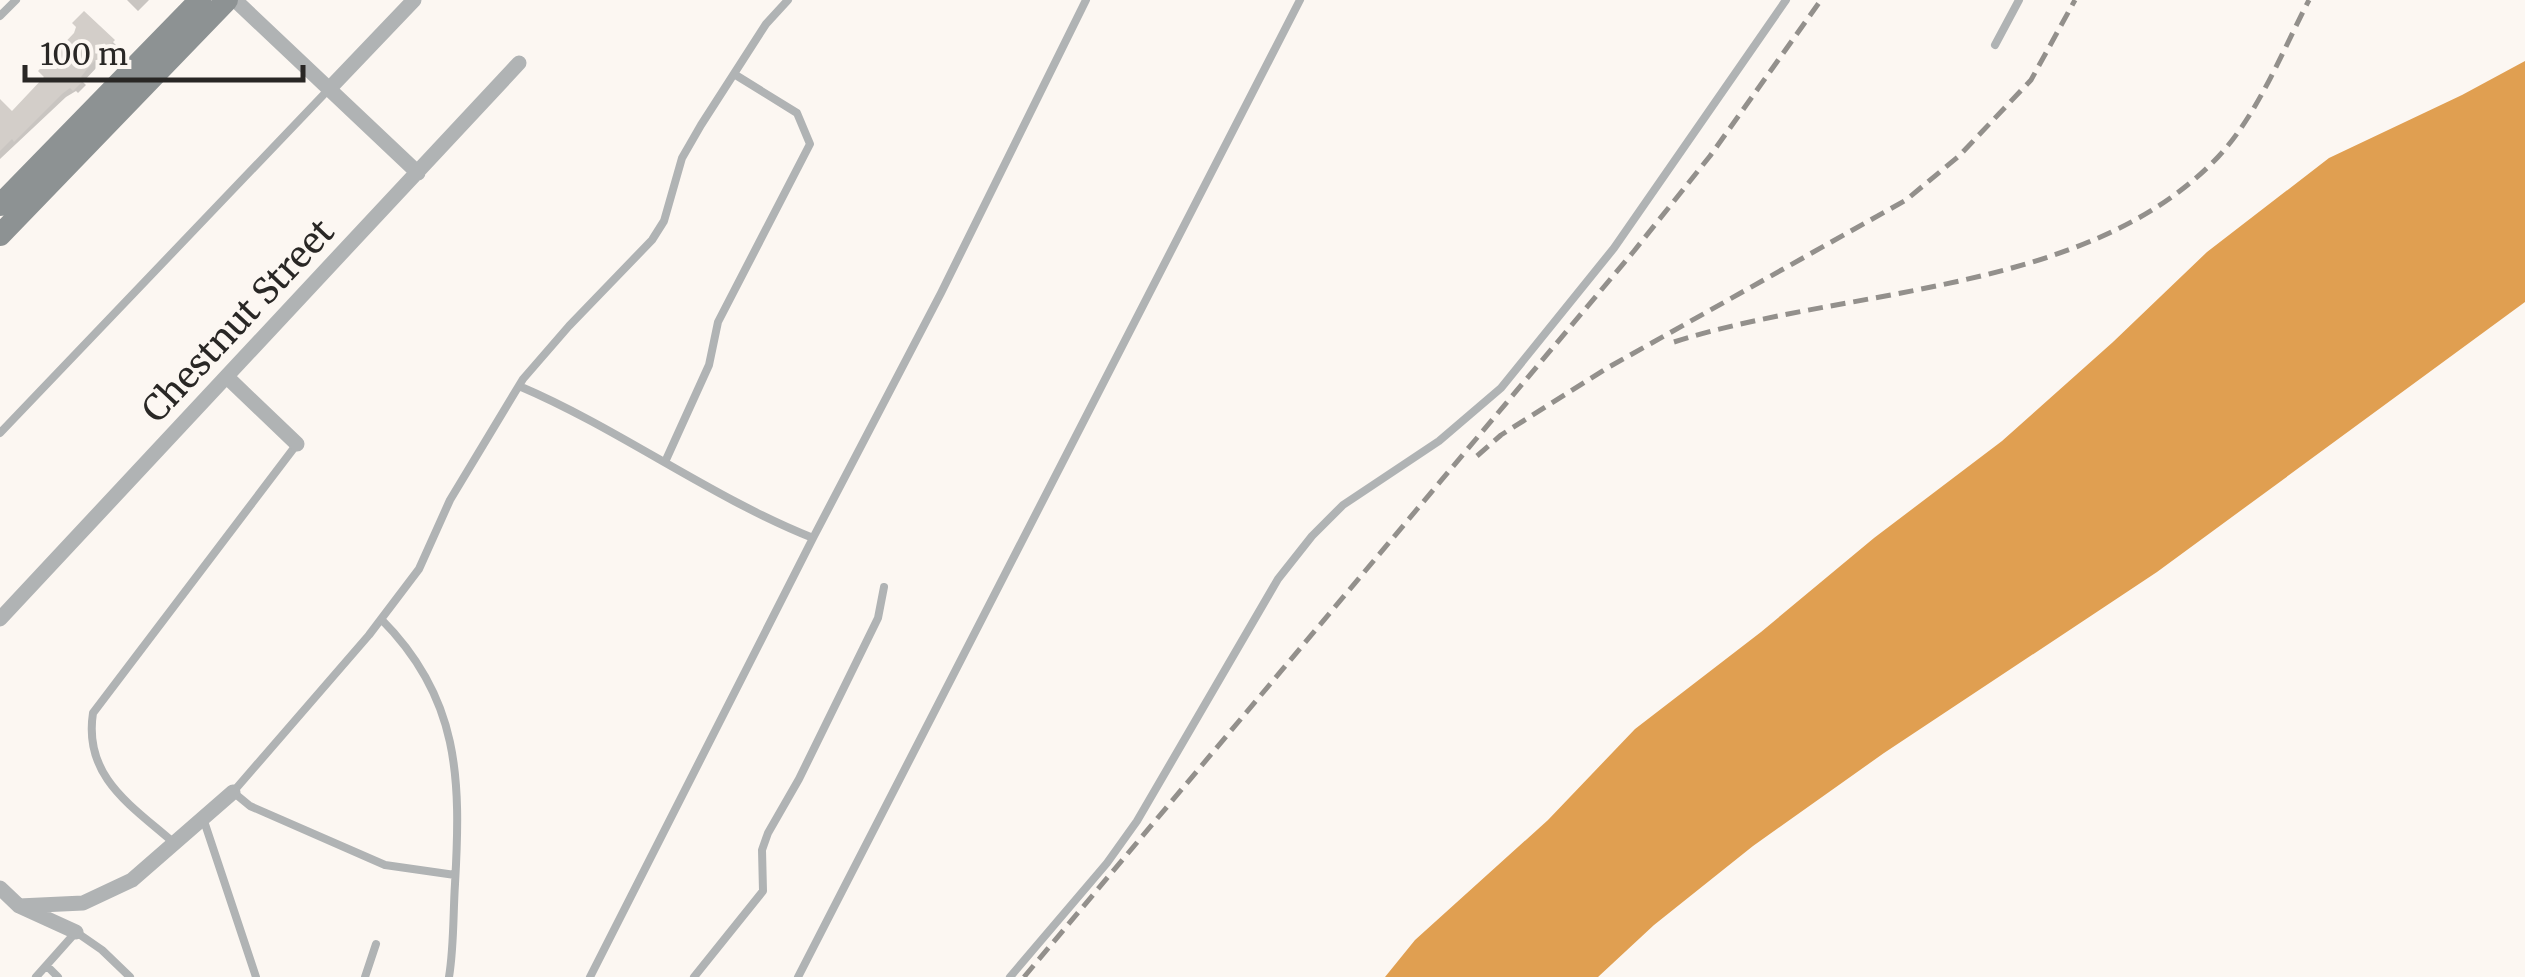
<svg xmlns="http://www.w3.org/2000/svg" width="2525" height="977" viewBox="0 0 2525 977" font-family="Merriweather,serif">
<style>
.water{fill:#e09f51}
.shadow{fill:#0003}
.building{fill:#d3cec9}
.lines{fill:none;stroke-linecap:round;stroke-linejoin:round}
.lane{stroke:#b0b3b4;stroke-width:8}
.street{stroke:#b0b3b4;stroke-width:15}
.secondary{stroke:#8d9293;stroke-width:22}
.rail{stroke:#93908c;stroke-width:5;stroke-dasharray:15 8;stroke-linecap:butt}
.labels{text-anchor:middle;stroke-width:10;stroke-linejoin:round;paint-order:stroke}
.street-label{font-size:35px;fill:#292725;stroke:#fcf7f2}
</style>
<rect width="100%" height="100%" fill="#fcf7f2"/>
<path class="water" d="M2525 61V302L2157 572 1884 753 1753 846 1654 925 1598 977H1385L1415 940 1548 820 1635 729 1761 632 1874 538 2002 441 2113 342 2207 252 2329 158 2462 95Z"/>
<path class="shadow" d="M127 0H149L138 11Z
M84 14 117 46 83 82 86 85 78 93 76 91 66 97 0 159V103L12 114 48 77 76 35Z"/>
<path class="building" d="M84 11 115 40 88 68 81 77 84 80 73 91 70 88 62 94 14 142 12 139 0 151V99L12 111 44 77 38 71 74 33 76 27 72 23Z"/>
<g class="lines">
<path class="lane" d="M0 16 16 0
M1995 45 2019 0
M519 386C620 429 710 497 813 538L590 977
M0 433 329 89
M665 462 709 365 718 322 810 144 797 113 734 74
M813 538 941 293 1086 0
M381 619C460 698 461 779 455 884 453 915 454 947 449 977
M203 818 256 977
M174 843C132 806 83 777 93 713L297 444
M455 875 385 865 250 806 233 792 369 635 419 569 450 500 523 379 569 326 652 240 664 221 682 158 701 125 766 24 788 0
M47 966 58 977
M36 977 76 932 102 950 130 977
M365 977 376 944
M694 977 763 891 762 850 768 833 799 779 878 618 884 587
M798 977 1300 0
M1010 977 1107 863 1137 821 1278 579 1312 536 1343 505 1439 441 1501 388 1614 248 1786 0"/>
<path class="street" d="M235 0 418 173
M329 89 414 0
M227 377 297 444
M0 619 519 63
M0 888 19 906 76 932
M19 906 83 903 132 880 233 792"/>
<path class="secondary" d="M0 205 200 0
M0 235 227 0"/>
<path class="rail" d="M1674 342C1845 287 2087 295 2218 157 2258 114 2282 52 2309 0
M1477 456 1501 435 1609 367 1906 200 1959 156 2031 80 2075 0
M1024 977 1634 251 1710 156 1821 0"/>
</g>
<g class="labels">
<g class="street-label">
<text transform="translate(238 321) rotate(-47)" y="12">Chestnut Street</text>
</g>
</g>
<path d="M25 65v15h278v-15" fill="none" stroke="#292725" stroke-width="5"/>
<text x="40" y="65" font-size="30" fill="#292725" stroke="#fcf7f2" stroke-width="8" paint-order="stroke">100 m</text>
</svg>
